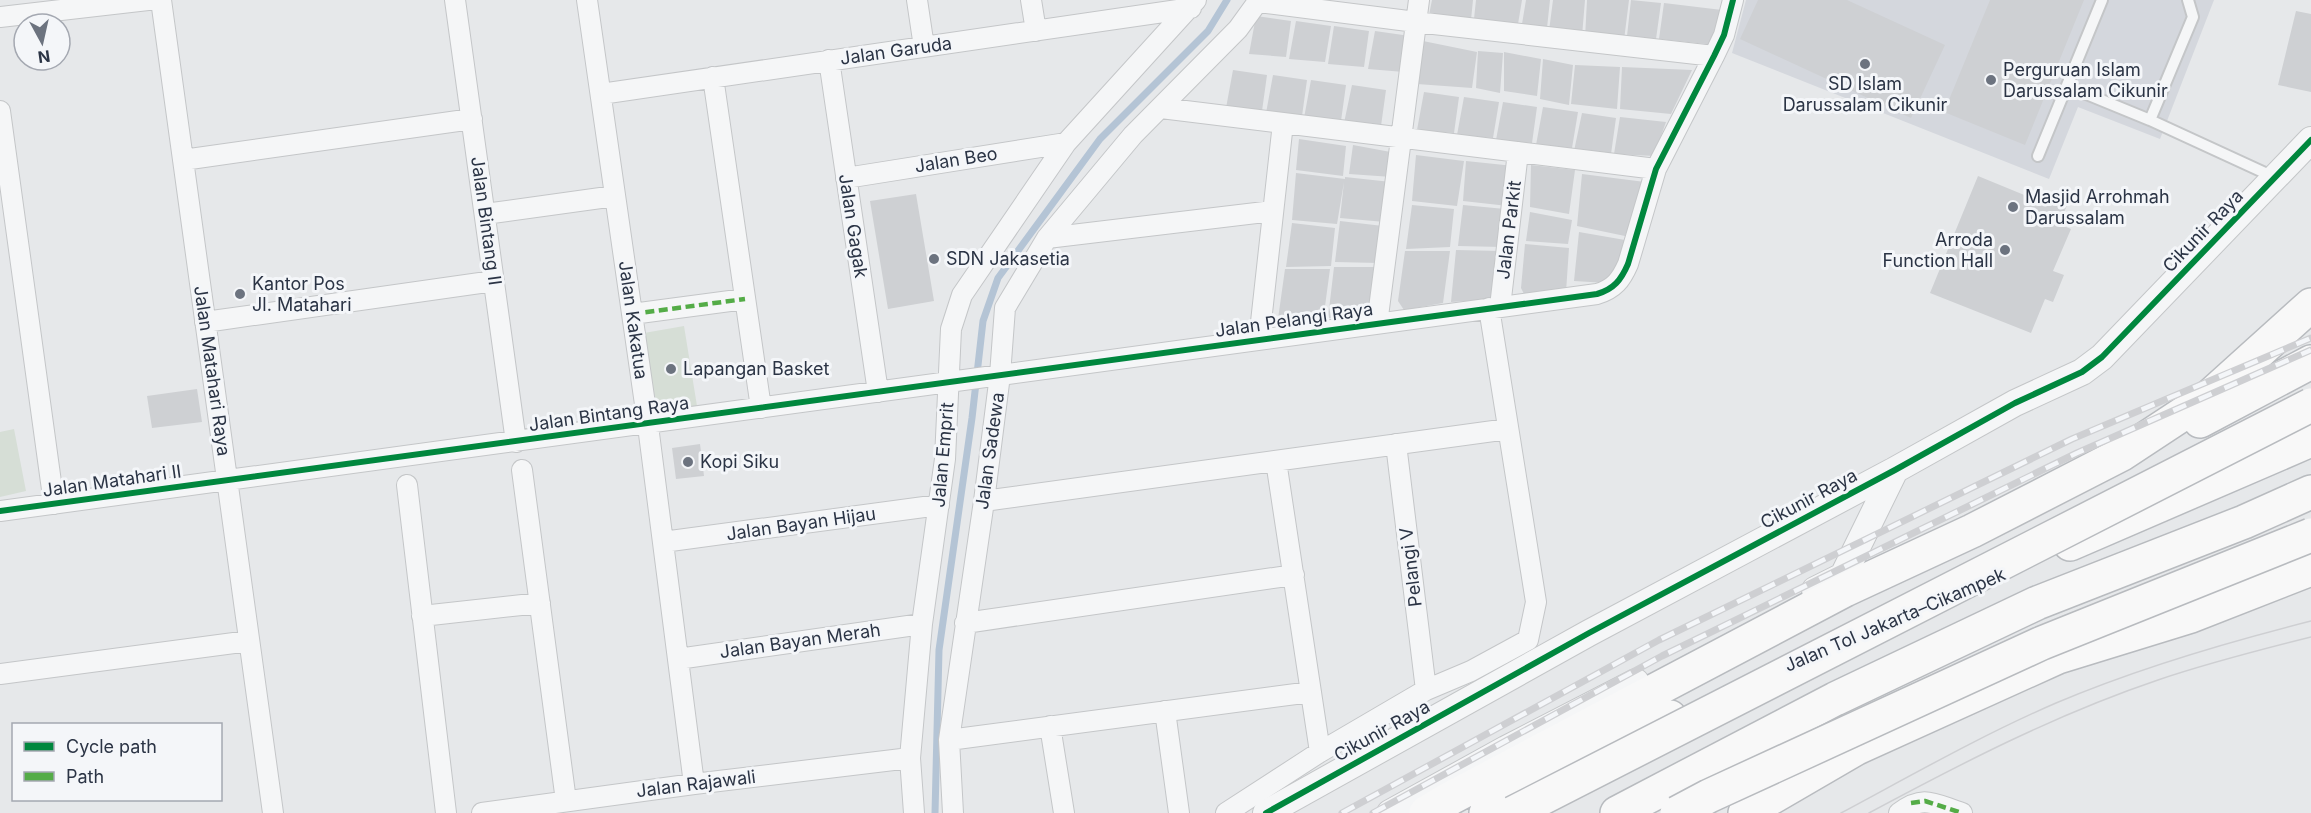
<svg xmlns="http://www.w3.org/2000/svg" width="2311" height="813" viewBox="0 0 2311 813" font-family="Inter,sans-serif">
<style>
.built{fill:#d4d7dd}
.green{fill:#d6ded6}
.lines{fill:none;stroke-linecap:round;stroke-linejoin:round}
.stream{stroke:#b4c4d5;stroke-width:7}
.building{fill:#ced0d3}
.service-casing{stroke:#c4c6c8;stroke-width:14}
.minor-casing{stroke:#c4c6c8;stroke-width:22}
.tertiary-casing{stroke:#c4c6c8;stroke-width:28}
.motorway-casing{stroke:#b8bbbf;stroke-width:36}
.service{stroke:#f5f6f7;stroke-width:10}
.minor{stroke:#f5f6f7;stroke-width:20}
.tertiary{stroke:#f5f6f7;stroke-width:26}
.motorway{stroke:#f8f8f8;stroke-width:33}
.tram{stroke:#cecfd2;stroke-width:1.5}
.rail-casing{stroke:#cecfd2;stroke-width:7}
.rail{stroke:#f4f6f9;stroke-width:4.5;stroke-dasharray:14;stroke-linecap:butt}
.motorway-bridge-casing{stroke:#b8bbbf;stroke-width:36;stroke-linecap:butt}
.motorway-bridge{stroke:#f8f8f8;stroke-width:33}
.quiet{stroke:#54ac47;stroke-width:4.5;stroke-dasharray:9 4.5;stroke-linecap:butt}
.cycleway-casing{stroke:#f4f6f9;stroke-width:10}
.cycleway{stroke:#00873e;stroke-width:6}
.poi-dot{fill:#6c737f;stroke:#f4f6f9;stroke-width:2}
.labels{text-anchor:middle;stroke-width:6;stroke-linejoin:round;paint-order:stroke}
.street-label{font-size:18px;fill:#2b3445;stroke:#f4f6f9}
.poi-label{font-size:18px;fill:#2b3445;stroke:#f4f6f9;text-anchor:start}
</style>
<rect width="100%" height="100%" fill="#e6e8ea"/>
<path class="built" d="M1746 0H2214L2160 139 2078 107 2049 179 1732 53Z"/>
<path class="green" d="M684 326 697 406 657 412 644 333Z
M14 429 26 491 0 497V432Z"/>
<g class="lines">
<path class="stream" d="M935 813 939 650 972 418 983 321 998 278 1100 139 1208 31 1227 0"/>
</g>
<path class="building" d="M1432 0H1473L1471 20 1429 15Z
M1476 0H1522L1518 24 1474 19Z
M1526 0H1550L1547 28 1522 24Z
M1553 0H1585L1582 36 1549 31Z
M1587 0H1629L1624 40 1585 38Z
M1631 0 1661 3 1656 39 1627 36Z
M1758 0H1847L1945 45 1911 118 1740 39Z
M1990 0H2084L2025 145 1944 112Z
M1664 3 1722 10 1716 45 1659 39Z
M2296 11 2311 14V92L2278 85Z
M1256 16 1291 21 1286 57 1249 54Z
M1296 21 1331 26 1325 62 1289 59Z
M1334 26 1369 31 1364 67 1328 64Z
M1375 31 1410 36 1404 72 1368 69Z
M1423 41 1477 52 1472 88 1417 84Z
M1478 51 1503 53 1500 93 1476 88Z
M1504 52 1541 59 1537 96 1504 91Z
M1543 59 1573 65 1569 105 1540 99Z
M1575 65 1620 67 1617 109 1571 104Z
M1622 67 1692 70 1671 114 1620 109Z
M1233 70 1267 75 1262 111 1226 108Z
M1273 75 1307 80 1302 116 1266 113Z
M1311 80 1346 85 1341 121 1304 118Z
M1352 85 1386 90 1381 126 1344 123Z
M1424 92 1459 97 1454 133 1417 130Z
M1464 97 1499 102 1493 138 1457 135Z
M1503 102 1537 107 1532 143 1496 140Z
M1543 107 1578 112 1572 148 1536 145Z
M1582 113 1616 118 1611 154 1574 151Z
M1620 117 1666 122 1654 156 1614 154Z
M1299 139 1346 146 1343 176 1296 170Z
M1353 145 1396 153 1392 177 1349 174Z
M1416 155 1464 161 1457 206 1412 201Z
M1466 161 1514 166 1508 206 1463 201Z
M1531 165 1575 170 1569 214 1530 207Z
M1296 173 1345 179V177L1391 182 1385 222 1340 218 1344 182 1337 224 1292 220Z
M1582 174 1645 182 1625 236 1577 226Z
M1978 176 2041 202 2045 194 2068 203 2059 224 2071 229 2053 271 2064 275 2053 302 2045 299 2031 333 1930 293Z
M916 194 934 301 888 309 870 201Z
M1412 205 1454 209 1450 247 1406 249Z
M1463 205 1505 209 1502 247 1458 246Z
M1530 212 1572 220 1568 244 1526 241Z
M1340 221 1383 226 1379 263 1335 262Z
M1292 223 1335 228 1331 266 1286 267Z
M1579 232 1625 240 1619 272 1607 283 1574 281Z
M1525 244 1569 248 1566 292 1525 296 1521 288Z
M1456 250 1501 251 1496 299 1451 302Z
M1405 251H1450L1443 303 1404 310 1398 301Z
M1334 267H1378L1373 315 1328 318Z
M1285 269H1330L1323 321 1285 328 1278 319Z
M197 389 202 422 152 428 147 396Z
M700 444 704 476 676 479 672 448Z"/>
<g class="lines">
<g class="service-casing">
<path id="service" d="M2067 86 2150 120 2276 178
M2150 120 2193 17 2188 0
M2038 156 2102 0"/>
</g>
<g class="minor-casing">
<path id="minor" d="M161 0 273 813
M455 0 516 442
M587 0 647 418 694 784
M917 0 924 47
M1031 0 1036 31
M1258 2 1416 22 1714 56
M0 17 148 0
M829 60 878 392
M713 77 761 408
M601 94 1191 8
M1161 108 1656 169
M0 111 54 504
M183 160 472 119
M846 178 1066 143
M485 214 615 196
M1047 238 1273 211
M1500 307 1518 152
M632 314 745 299
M205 322 494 281
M1377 324 1419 0
M1259 340 1283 123
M1396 444 1426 690
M1276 461 1320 752
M522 470 566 801
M407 485 446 813
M984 501 1508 429
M0 511 1597 294C1614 289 1621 280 1628 264L1656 169 1714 56 1724 35 1733 0
M663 542 939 505
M422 616 540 603
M965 623 1294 575
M678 659 922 624
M0 674 249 641
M1165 711 1179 813
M1050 726 1064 813
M949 740 1311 692
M482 813 694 784 910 758
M914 813 910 758 922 624 945 459 951 329 962 295 1066 143 1196 0
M953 813 949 740 984 501 1000 375 1005 308 1047 238 1133 135 1238 29 1259 0
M1226 813 1320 752 1426 690 1471 671 1528 640 1536 602 1489 308
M1899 813C1924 794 1934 804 1962 813"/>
</g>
<g class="tertiary-casing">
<path id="tertiary" d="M1815 590 1843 576 1895 470
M1266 813 1589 633 1895 470 2015 403 2082 372 2102 357 2311 140
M1390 813 1506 749 1636 682"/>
</g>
<g class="motorway-casing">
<path id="motorway" d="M2200 421 2311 362
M2070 544 2311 440
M1426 813 1451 798 1845 590 1972 531 2122 454 2210 396 2311 305
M1486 813 1609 744 1670 717
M1617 813 1835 699 2037 603 2244 522 2311 492
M1745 813 1857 748 2058 657 2191 616 2311 569"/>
</g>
<use href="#service" class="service"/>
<use href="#minor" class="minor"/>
<use href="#tertiary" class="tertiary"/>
<use href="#motorway" class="motorway"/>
<path class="tram" d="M1841 813C1912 775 1982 735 2056 703 2138 668 2224 643 2311 621
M1869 813C1962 763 2057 714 2158 680 2208 663 2259 650 2311 637"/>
<g class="rail-casing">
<path id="rail" d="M1342 813 1659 640 2072 439 2311 338
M1373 813 1662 656 2077 453 2311 350"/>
</g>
<use href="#rail" class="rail"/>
<g class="motorway-bridge-casing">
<path id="motorway-bridge" d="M1513 813 2311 405
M1677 813 1709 796 2042 643 2311 535"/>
</g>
<use href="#motorway-bridge" class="motorway-bridge"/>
<path class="quiet" d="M632 314 745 299
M1911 803 1925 801 1962 813"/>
<g class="cycleway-casing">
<path id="cycleway" d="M0 511 1597 294C1614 289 1621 280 1628 264L1656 169 1714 56 1724 35 1733 0
M1266 813 1589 633 1895 470 2015 403 2082 372 2102 357 2311 140"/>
</g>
<use href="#cycleway" class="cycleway"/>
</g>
<g class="poi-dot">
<circle cx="1865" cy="64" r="6"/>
<circle cx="1991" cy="80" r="6"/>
<circle cx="2013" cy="207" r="6"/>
<circle cx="2005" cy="250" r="6"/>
<circle cx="934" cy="259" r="6"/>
<circle cx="240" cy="294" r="6"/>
<circle cx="671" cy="369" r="6"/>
<circle cx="688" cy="462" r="6"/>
</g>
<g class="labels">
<g class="street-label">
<text transform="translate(896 51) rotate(-8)" y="6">Jalan Garuda</text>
<text transform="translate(956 160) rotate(-9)" y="6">Jalan Beo</text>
<text transform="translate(486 221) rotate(82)" y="6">Jalan Bintang II</text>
<text transform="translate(853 226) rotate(81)" y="6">Jalan Gagak</text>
<text transform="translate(1509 230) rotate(-83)" y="6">Jalan Parkit</text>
<text transform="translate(2203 231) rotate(-46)" y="6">Cikunir Raya</text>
<text transform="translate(633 320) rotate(82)" y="6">Jalan Kakatua</text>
<text transform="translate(1294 320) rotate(-8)" y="6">Jalan Pelangi Raya</text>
<text transform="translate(212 371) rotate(82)" y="6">Jalan Matahari Raya</text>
<text transform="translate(609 414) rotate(-8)" y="6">Jalan Bintang Raya</text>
<text transform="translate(990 451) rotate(-82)" y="6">Jalan Sadewa</text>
<text transform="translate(943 455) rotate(-85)" y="6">Jalan Emprit</text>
<text transform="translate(112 481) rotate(-8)" y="6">Jalan Matahari II</text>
<text transform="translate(1809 499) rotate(-28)" y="6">Cikunir Raya</text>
<text transform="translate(801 524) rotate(-8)" y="6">Jalan Bayan Hijau</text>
<text transform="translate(1411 567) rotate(-97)" y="6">Pelangi V</text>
<text transform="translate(1895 620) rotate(-23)" y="6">Jalan Tol Jakarta–Cikampek</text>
<text transform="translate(800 641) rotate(-8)" y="6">Jalan Bayan Merah</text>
<text transform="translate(1382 731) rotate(-29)" y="6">Cikunir Raya</text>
<text transform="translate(696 784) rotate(-7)" y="6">Jalan Rajawali</text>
</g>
<g class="poi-label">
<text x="2003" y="76">Perguruan Islam<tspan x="2003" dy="21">Darussalam Cikunir</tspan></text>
<text x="1865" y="90" text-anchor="middle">SD Islam<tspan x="1865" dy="21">Darussalam Cikunir</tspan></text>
<text x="2025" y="203">Masjid Arrohmah<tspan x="2025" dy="21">Darussalam</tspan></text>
<text x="1993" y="246" text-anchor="end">Arroda<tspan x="1993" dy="21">Function Hall</tspan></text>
<text x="946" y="265">SDN Jakasetia</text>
<text x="252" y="290">Kantor Pos<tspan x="252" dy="21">Jl. Matahari</tspan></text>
<text x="683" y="375">Lapangan Basket</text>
<text x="700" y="468">Kopi Siku</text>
</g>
</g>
<rect x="12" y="723" width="210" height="78" fill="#f4f6f9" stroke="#a4a8b1" stroke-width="1.5"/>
<rect x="24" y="742" width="30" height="9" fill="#00873e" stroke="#a4a8b1" stroke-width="1.5"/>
<text x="66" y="753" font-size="18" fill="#2b3445">Cycle path</text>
<rect x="24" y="772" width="30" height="9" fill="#54ac47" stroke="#a4a8b1" stroke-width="1.5"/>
<text x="66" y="783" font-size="18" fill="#2b3445">Path</text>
<g transform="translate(42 42) rotate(172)"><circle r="28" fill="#f4f6f9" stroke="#a4a8b1" stroke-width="1.5"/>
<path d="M0-4.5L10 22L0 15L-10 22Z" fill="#6c737f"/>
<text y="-9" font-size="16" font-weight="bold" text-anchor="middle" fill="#2b3445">N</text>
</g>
</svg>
